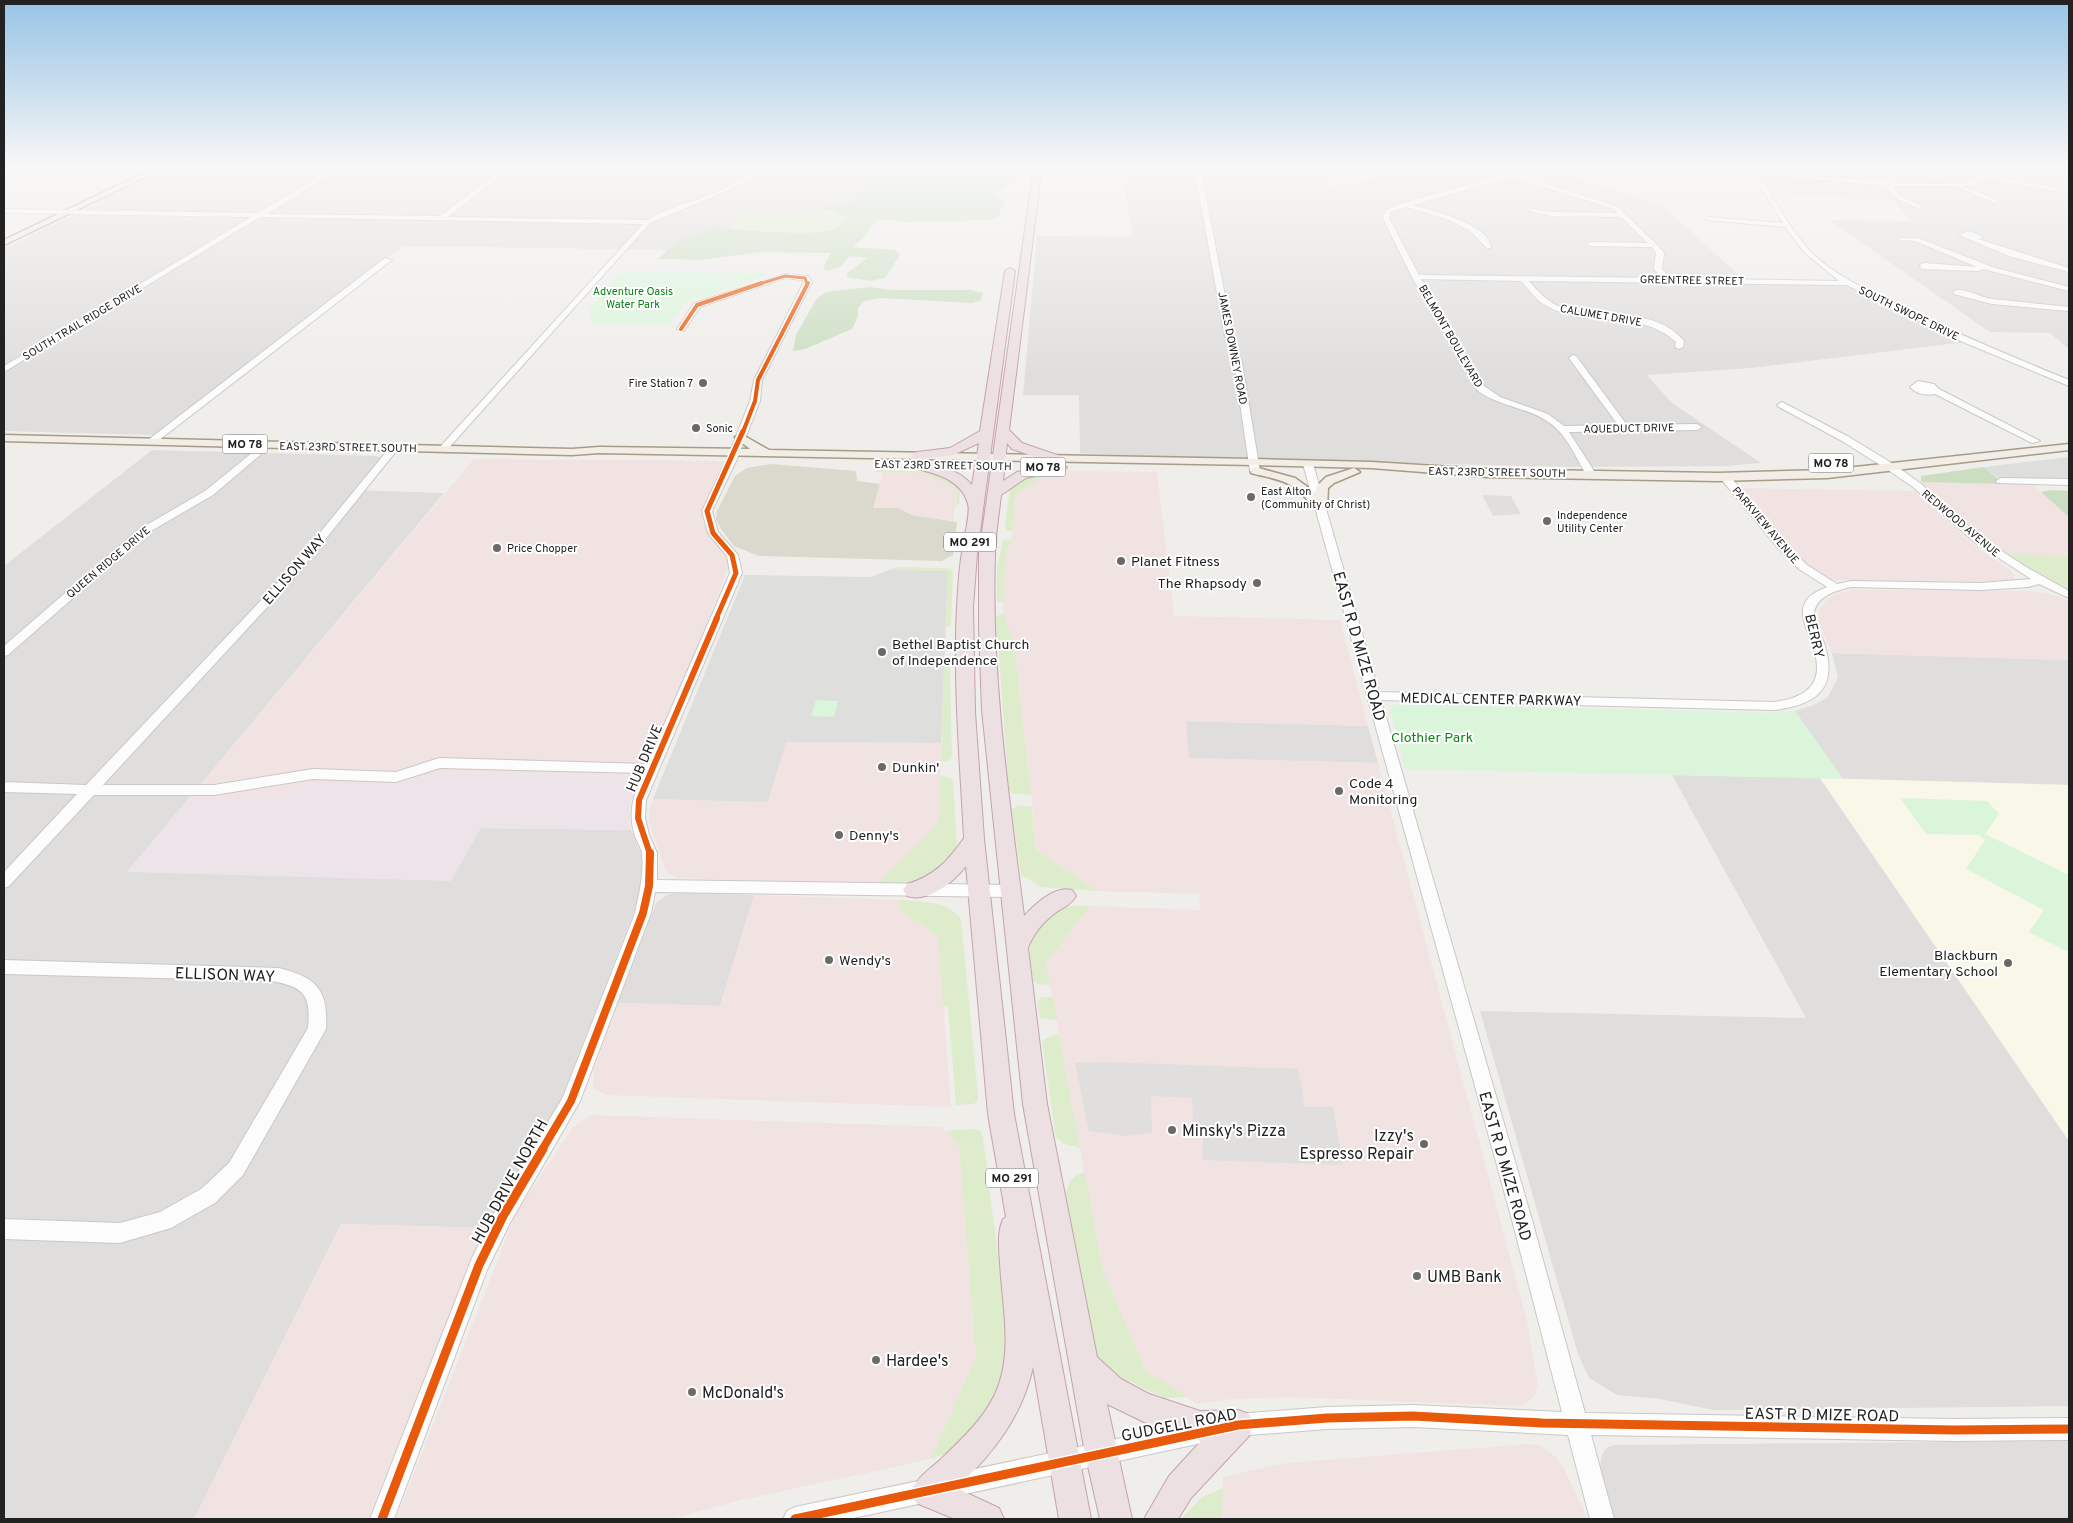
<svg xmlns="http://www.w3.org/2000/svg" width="2073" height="1523" viewBox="0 0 2073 1523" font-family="Overpass,sans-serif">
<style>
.residential{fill:#dfdedc}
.commercial{fill:#f1e3e1}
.industrial{fill:#ede4e9}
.education{fill:#f8f7e8}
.religious{fill:#dededc}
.construction{fill:#d9d9cd}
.grass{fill:#ddeccb}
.forest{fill:#cbdec1}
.park{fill:#daf5da}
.parking{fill:#e0dfde}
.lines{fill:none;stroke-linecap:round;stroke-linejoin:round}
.minor-casing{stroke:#c9c8c7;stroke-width:2}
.major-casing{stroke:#a79c86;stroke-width:3}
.highway-casing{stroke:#c5a2ac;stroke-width:2}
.minor{fill:#fdfcfc;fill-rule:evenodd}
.major{fill:#f3ede7;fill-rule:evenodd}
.highway{fill:#ece0e2;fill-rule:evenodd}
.cycleway-far5-casing{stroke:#fff;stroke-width:4.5}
.cycleway-far4-casing{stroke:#fff;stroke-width:5.5}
.cycleway-far3-casing{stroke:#fff;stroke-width:8}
.cycleway-far2-casing{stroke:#fff;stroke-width:9}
.cycleway-far1-casing{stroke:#fff;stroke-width:11}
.cycleway-casing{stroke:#fff;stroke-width:12}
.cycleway-far5{stroke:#e8590c;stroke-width:3}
.cycleway-far4{stroke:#e8590c;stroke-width:4}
.cycleway-far3{stroke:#e8590c;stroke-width:5}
.cycleway-far2{stroke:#e8590c;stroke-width:6}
.cycleway-far1{stroke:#e8590c;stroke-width:8}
.cycleway{stroke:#e8590c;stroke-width:9}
.poi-dot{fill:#6a6968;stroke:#fff;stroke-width:2}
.labels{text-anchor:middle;stroke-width:4;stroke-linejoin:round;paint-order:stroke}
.far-street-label{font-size:11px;fill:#222;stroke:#fff}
.far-park-label{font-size:11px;fill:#0c8416;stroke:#fff}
.far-poi-label{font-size:11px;fill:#222;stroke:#fff;text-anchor:start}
.shield{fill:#fff;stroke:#646464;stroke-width:1}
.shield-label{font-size:12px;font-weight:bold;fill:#222}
.poi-label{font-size:14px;fill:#222;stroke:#fff;text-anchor:start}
.street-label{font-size:14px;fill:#222;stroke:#fff}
.park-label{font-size:14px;fill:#0c8416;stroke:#fff}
.near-street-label{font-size:16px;fill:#222;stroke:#fff}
.near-poi-label{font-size:16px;fill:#222;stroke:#fff;text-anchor:start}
</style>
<rect width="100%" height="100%" fill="#f0eeeb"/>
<path class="residential" d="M171 166H869L849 177 874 181 851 201 829 205 804 214H741L732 228 688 235 668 250 403 246 155 435 4 431V249Z
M1121 166H1321L1330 187 1435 166H1540L1662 205 1743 279 1655 278 1845 285 1965 342 1751 368 1647 375 1672 403 1761 463 1724 466 1571 467 1158 457 1080 453 1079 395H1023L1037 236 1133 237Z
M1754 166H2050L2069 175V349L2050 333 1990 332 1829 220 1912 221 1893 201 1773 193Z
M152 450 376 456 381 458 353 490 444 493 128 871 480 828 631 830 641 854 643 880 639 899 554 1117 485 1228 341 1224 194 1519H4V566Z
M1832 653 2069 660V785L1843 779 1795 711 1814 705 1828 697 1838 677Z
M1185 721 1368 726 1378 763 1189 758Z
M1672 775 1820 778 2069 1141V1406L1713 1410 1660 1399 1617 1395 1589 1378 1578 1354 1480 1011 1806 1018Z
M676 893 754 895 720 1006 618 1003 656 903 667 895Z
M2069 1441V1519H1613L1600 1469 1602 1455 1606 1448 1614 1445Z"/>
<path class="commercial" d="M474 459 727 461 701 519 731 560 647 776 427 773 396 784H304L276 799 190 797Z
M1053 471 1157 472 1174 616 1340 620 1368 726 1186 721 1189 758 1378 763 1527 1321 1538 1386 1535 1395 1529 1401 1518 1406 1288 1397 1232 1399 1197 1404 1145 1370 1102 1268 1046 963 1090 906 1200 910 1199 894 1097 891 1035 849 1033 810 1014 645 1003 617 1005 556 1011 541 1015 495Z
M883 472 925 473 958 490 953 521 911 515 898 508H873Z
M1921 482 2031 484 2069 517V556L2005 554 1979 535Z
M1741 488 1915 491 1971 543 2010 570 2014 575V579L2003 582 1836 580 1825 578 1802 560Z
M1852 590 2032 591 2057 596 2069 602V660L1832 653 1818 621 1819 610 1827 599 1833 595Z
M786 742 941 743 939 823 876 885 678 878 666 872 649 823V813L653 799 768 802Z
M754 895 900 900 899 910 938 936 951 1107 607 1095 593 1088 594 1070 618 1003 720 1006Z
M591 1115 942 1127 959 1146 976 1357 931 1459 741 1500 670 1519H396L516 1213 572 1128Z
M341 1224 485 1228 368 1519H194Z
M1528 1444 1541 1446 1555 1456 1564 1469 1588 1519H1222L1223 1477 1286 1463Z"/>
<path class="industrial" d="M427 773 637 776 639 780 630 804 631 830 481 828 451 881 128 872 190 797 276 799 304 784H396Z"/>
<path class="education" d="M1820 778 2069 785V1141Z"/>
<path class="religious" d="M2069 457V480L1998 478 1984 467Z
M889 570 948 571 941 743 786 742 768 802 653 799 745 575 871 577Z"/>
<path class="construction" d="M770 464 856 471 857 481 880 484 873 508H898L911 515 957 522 953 555 942 561 759 556 734 546 721 529 716 519 717 511 735 476 747 468Z"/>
<path class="grass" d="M920 166 1014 167 1016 169C991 169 940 176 920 166Z
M817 209 833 211 845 218C841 223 838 229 831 230 800 237 763 230 732 228L741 214H804Z
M879 470 934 472 943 474 961 488 959 504 956 506 958 490 925 473 875 472Z
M1053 471 1015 495 1012 531H1007L1005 528 1010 487 1024 477Z
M1008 539 1011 541 1005 556 1004 603 997 601V567L1003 541Z
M2005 554 2069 556V592Z
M895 567 947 568 953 570 951 625 946 627 948 571 889 570Z
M1003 613 1014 644 1031 795 1012 793 1009 789 996 617Z
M944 661 950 664 952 757 950 760 941 762Z
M940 776 950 777 953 781 957 848 953 858 919 883 876 885 939 823Z
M1018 805 1032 807 1035 849 1097 891 1042 887 1021 875 1012 810Z
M900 900C923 902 946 900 961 919L978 1096 977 1102 973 1104 956 1105 948 1006H943L938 936 899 910Z
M1073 906H1090L1046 963 1050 985 1037 984C1032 980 1032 973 1031 966 1027 933 1038 912 1073 906Z
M1042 997H1053L1057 1020 1040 1018 1037 1002Z
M1055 1034 1059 1035 1080 1148 1064 1144 1056 1137 1042 1041Z
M974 1129 979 1130 983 1137 1009 1343 1000 1397 951 1452 931 1459 976 1357 959 1146 946 1131Z
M1085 1172 1102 1268 1145 1370 1187 1397 1164 1398 1129 1381 1125 1387 1100 1362 1096 1353 1066 1198C1066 1185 1071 1175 1085 1172Z
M1223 1488 1222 1519H1181L1202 1497Z"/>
<path class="forest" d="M869 166H920C940 176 991 169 1016 169L1012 182 993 195 1002 198 1006 204 1000 210V215L991 220 907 222 877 219 864 237 853 247 895 250 900 255 885 278 870 281 847 277V273L867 258 849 256C844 266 837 269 826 271L823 268 831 253 760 252 702 260 659 259C667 250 676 241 687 236 695 232 704 234 709 227 742 229 801 237 831 230 838 229 842 223 845 218L833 211 817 209 829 205 851 201 873 181 848 177Z
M870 287 891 290H971L983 293 981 300 972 303 880 298 864 301 858 308V316L852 329 805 349 793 351 796 335 817 298 826 292Z
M1984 467 2004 484 1921 482V476Z
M2052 490 2069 491V517L2041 492Z"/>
<path class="park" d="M620 272 774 273 686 302 669 325 592 323 589 309Z
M816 700 838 701 834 717 811 716Z
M1404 704 1768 713 1795 711 1843 779 1405 769 1390 710 1395 705Z
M1900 798 1987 801 1999 814 1985 834 2069 875V952L2029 932 2044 910 1966 869 1985 840 1979 835 1926 834Z"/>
<path class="parking" d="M1482 495 1511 496 1521 514 1493 516Z
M1106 1062 1298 1069 1305 1107H1333L1343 1165 1203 1160V1134L1194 1133 1192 1098 1151 1096 1152 1133 1126 1136 1089 1131 1075 1063Z"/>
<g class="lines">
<g class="minor-casing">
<path id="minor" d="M4 166 158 167 161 169 158 171 4 169Z
M337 166H344L267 214 440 216 506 166H513L448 217 647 220C678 202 718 198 746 175L747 166H753L752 176 743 184 650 223 446 451 438 449 643 224 260 217 4 372V366L251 217 4 213V209L258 213Z
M1194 166H1200L1232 332 1242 363 1260 471 1255 474 1250 471 1234 363 1224 332Z
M1483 166H1492L1513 173 1538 167V169L1519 175 1618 207 1660 248 1664 253 1662 269 1670 278 1839 281 1805 253 1785 227 1706 220 1708 217 1783 223 1747 166H1753L1756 171C1799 175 1841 179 1884 181 1914 183 1950 188 1980 178L1974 172 1958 166C1968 166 1976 167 1983 174L2057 188 2055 191 1987 178 1973 185 1963 186 1997 200 1995 203 1955 186H1891L1902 197 1922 206 1920 209 1898 199 1884 185 1759 175C1775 200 1789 228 1809 250 1831 273 1861 287 1889 301 1948 330 2008 355 2069 380V386L1958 340 1847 285 1529 281C1539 293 1550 304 1565 309 1605 321 1654 305 1684 341L1683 347 1679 349 1675 347 1676 342C1638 307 1587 330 1545 305 1536 300 1529 289 1521 281L1421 279 1484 386 1500 397 1548 414 1564 426 1618 425 1569 358 1573 355 1576 356 1627 425 1697 424 1702 427 1697 430 1569 432 1596 474 1587 476C1576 458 1568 436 1550 423 1528 407 1499 407 1477 390L1412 277 1383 218 1386 210 1403 203 1506 174ZM1512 177 1614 209 1617 213 1551 212 1533 209 1530 211 1551 216 1621 217 1648 243 1590 242 1587 244 1590 246 1652 247 1656 253 1654 269 1662 278 1419 275 1389 218 1391 212 1406 207 1449 220 1470 231 1487 248H1491C1490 224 1433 211 1413 205Z
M1969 231 1984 237 1978 239 2069 268V272L2009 256 1959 235Z
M1900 238H1918L1992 267 2069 287V291L1983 269 1979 271 1921 269 1920 265 1924 263 1977 267 1915 241 1900 240Z
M385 258 392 260 154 444H148V440Z
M785 274 808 276 812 282 762 380 760 401 737 459 712 511 718 532 738 555 742 573 646 800 645 818 649 835 657 853V880L1010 885 1015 887 1018 891 1015 895 1010 897 655 892 651 913 580 1101 510 1223 487 1270 394 1519H370L472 1258 496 1209 563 1097 635 913C639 894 644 875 642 855 642 848 636 841 634 833 628 810 634 794 643 773L440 768 396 782 313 779 214 795H94L9 886 4 888V872L77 794 4 792V782L86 785 287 573 391 446H397V450L295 577 103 785H214L313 769 396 772 439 758 647 764 730 573 727 556 708 533 702 511 727 459 750 401 754 380 804 282 803 280 785 278 700 307 684 331 677 329 694 303Z
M1957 290C1972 290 1978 297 1992 299L2069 307V311L1992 304 1954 294 1953 292Z
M1918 381 1934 384 1939 389 2040 441 2032 443 1935 394C1926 396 1916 394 1910 387Z
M1782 402 1849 437 1895 465 1920 483 1982 538 2026 567 2069 591V598L2039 584 2028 587 1981 590 1851 587C1833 591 1809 599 1815 622 1817 630 1823 638 1825 646 1838 691 1814 705 1774 710L1381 700 1532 1220 1585 1413 1954 1419 2069 1418V1440L1954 1441 1591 1435 1614 1519H1590L1568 1435 1413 1427 1327 1429 1236 1436 1228 1433 1225 1425 1228 1417 1236 1414 1327 1407 1413 1405 1562 1412 1512 1220 1303 464 1308 461 1313 464 1379 692 1774 702C1810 697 1826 681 1812 644 1802 617 1793 600 1827 587L1799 569 1778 548 1721 479V475H1729L1786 544 1807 565 1837 584 1851 581 1981 583 2031 579 1974 542 1913 487 1888 470 1842 441 1779 407 1777 405Z
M264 443 272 445 213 495 146 534 8 655 4 656V646L138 530 205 491Z
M2001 478 2069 479V485L1997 483 1996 481Z
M4 960 279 968C318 978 328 990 326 1029L243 1175 215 1203 171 1228 120 1243 4 1239V1219L120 1223 160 1212 201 1189 229 1163 308 1028C311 996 305 987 272 981L4 974Z
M1202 1421 1210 1424 1213 1432 1210 1440 1202 1443 849 1519H783L787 1511 795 1507Z"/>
</g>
<g class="major-casing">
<path id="major" d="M158 166H168L4 245V240Z
M741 434 769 450 1254 459 1371 462 1487 469 1718 473 1827 470 2069 444V450L1827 478 1718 481 1487 477 1371 468 1254 465 599 453 572 455 4 441V435L572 449 599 447 750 449 735 437Z
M1255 467 1295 478 1316 493V487L1326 477 1354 468 1360 472 1334 483 1328 488 1327 507 1321 511C1314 509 1301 491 1292 486 1279 478 1265 477 1251 473V469Z"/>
</g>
<g class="highway-casing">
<path id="highway" d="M1034 166H1042L1009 430 1022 443 1057 455 1059 458 1052 462 1047 461 1012 449 1007 443 1003 481 1017 472 1060 463 1067 467 1065 470 1026 478 1001 495C999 515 995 535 995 555 991 676 1009 797 1024 916 1035 904 1055 885 1072 890L1076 896C1071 904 1065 907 1058 911 1044 921 1034 932 1028 948L1047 1104 1097 1357 1121 1379 1149 1394 1200 1411 1238 1410 1249 1414 1253 1425 1249 1436 1191 1498 1178 1519H1144L1169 1476 1201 1441 1144 1422 1107 1404 1132 1519H1100L1085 1453 1023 1104 982 710 979 626V554Z
M1010 268 1015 271 977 554 973 607 975 712 984 839 1014 1114 1091 1519H1059L1033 1367C1022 1417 993 1454 956 1488L999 1508 1004 1519H955L916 1503 911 1492C917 1477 929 1470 941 1459 963 1438 989 1414 999 1384 1012 1346 1002 1303 1000 1263 999 1248 997 1233 1003 1219L1006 1217 988 1114 966 866C954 882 928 903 907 896L903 890 907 884C934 876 948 861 964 838 960 761 953 683 957 606 958 588 959 570 962 552 963 540 971 514 968 504 961 478 933 473 910 467L908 464 915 460C935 465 958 468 972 485L979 443 953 455 917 460 910 456 917 452 950 448 980 431 1005 271Z"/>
</g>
<use href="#minor" class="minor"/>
<use href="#major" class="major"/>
<use href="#highway" class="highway"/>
<g class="cycleway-far5-casing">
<path id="cycleway-far5" d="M759 284 785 276 805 278 807 284"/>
</g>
<g class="cycleway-far4-casing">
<path id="cycleway-far4" d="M681 329 697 305 762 283
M743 432 755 401 758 380 808 283"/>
</g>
<g class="cycleway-far3-casing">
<path id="cycleway-far3" d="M716 619 736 573 732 555 713 533 707 511 743 431"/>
</g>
<g class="cycleway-far2-casing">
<path id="cycleway-far2" d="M650 854 638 818 639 800 717 618"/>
</g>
<g class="cycleway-far1-casing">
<path id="cycleway-far1" d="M542 1150 571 1101 643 913 649 886 650 853"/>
</g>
<g class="cycleway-casing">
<path id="cycleway" d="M382 1519 479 1265 503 1216 543 1149
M795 1519 1238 1425 1327 1418 1413 1416 1542 1423 1954 1430 2069 1429"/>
</g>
<use href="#cycleway-far5" class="cycleway-far5"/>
<use href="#cycleway-far4" class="cycleway-far4"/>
<use href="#cycleway-far3" class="cycleway-far3"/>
<use href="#cycleway-far2" class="cycleway-far2"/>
<use href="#cycleway-far1" class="cycleway-far1"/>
<use href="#cycleway" class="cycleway"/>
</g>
<linearGradient id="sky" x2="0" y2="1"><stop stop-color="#97c4e6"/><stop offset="0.44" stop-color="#f8f7f6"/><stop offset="1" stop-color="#f8f7f6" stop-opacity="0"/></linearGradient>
<rect width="2073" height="379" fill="url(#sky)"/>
<g class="poi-dot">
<circle cx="703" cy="383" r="5"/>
<circle cx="696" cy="428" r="5"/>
<circle cx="1251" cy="497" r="5"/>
<circle cx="1547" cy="521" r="5"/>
<circle cx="497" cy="548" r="5"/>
<circle cx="1121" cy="561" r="5"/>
<circle cx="1257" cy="583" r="5"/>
<circle cx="882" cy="652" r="5"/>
<circle cx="882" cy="767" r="5"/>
<circle cx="1339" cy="791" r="5"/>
<circle cx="839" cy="835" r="5"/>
<circle cx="829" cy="960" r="5"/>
<circle cx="2008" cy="963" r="5"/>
<circle cx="1172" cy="1130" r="5"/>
<circle cx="1424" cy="1144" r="5"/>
<circle cx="1417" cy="1276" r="5"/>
<circle cx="876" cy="1360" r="5"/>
<circle cx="692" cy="1392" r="5"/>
</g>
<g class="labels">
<g class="far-street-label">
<text transform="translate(1692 280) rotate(1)" y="4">GREENTREE STREET</text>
<text transform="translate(1909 313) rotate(26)" y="4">SOUTH SWOPE DRIVE</text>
<text transform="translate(1601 315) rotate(10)" y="4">CALUMET DRIVE</text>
<text transform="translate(82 322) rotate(-31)" y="4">SOUTH TRAIL RIDGE DRIVE</text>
<text transform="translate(1451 336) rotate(60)" y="4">BELMONT BOULEVARD</text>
<text transform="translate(1233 348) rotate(79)" y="4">JAMES DOWNEY ROAD</text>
<text transform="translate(1629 428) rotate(-1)" y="4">AQUEDUCT DRIVE</text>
<text transform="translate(348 447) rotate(1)" y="4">EAST 23RD STREET SOUTH</text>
<text transform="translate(943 465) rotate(1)" y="4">EAST 23RD STREET SOUTH</text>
<text transform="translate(1497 472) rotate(1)" y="4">EAST 23RD STREET SOUTH</text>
<text transform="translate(1961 523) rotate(40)" y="4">REDWOOD AVENUE</text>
<text transform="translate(1766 525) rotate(50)" y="4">PARKVIEW AVENUE</text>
<text transform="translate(108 562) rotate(-40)" y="4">QUEEN RIDGE DRIVE</text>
</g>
<g class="far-park-label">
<text x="633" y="295">Adventure Oasis<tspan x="633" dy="13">Water Park</tspan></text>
</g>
<g class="far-poi-label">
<text x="693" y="387" text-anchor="end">Fire Station 7</text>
<text x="706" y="432">Sonic</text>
<text x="1261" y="495">East Alton<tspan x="1261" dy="13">(Community of Christ)</tspan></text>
<text x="1557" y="519">Independence<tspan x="1557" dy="13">Utility Center</tspan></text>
<text x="507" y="552">Price Chopper</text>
</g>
<g class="shield">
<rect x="222.5" y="434.5" width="45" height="19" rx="4"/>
<rect x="1808.5" y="453.5" width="45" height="19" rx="4"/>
<rect x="1020.5" y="457.5" width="45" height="19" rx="4"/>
<rect x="944" y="532.5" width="52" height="19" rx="4"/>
<rect x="986" y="1168.5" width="52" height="19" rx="4"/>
</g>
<g class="shield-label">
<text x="245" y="448">MO 78</text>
<text x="1831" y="467">MO 78</text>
<text x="1043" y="471">MO 78</text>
<text x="970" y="546">MO 291</text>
<text x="1012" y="1182">MO 291</text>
</g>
<g class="poi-label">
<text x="1131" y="566">Planet Fitness</text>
<text x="1247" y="588" text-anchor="end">The Rhapsody</text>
<text x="892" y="649">Bethel Baptist Church<tspan x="892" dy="16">of Independence</tspan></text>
<text x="892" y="772">Dunkin'</text>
<text x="1349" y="788">Code 4<tspan x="1349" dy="16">Monitoring</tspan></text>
<text x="849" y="840">Denny's</text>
<text x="1998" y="960" text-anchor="end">Blackburn<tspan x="1998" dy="16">Elementary School</tspan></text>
<text x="839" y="965">Wendy's</text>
</g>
<g class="street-label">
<text transform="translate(294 569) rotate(-49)" y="5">ELLISON WAY</text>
<text transform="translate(1815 636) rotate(77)" y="5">BERRY</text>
<text transform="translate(1491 699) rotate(1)" y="5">MEDICAL CENTER PARKWAY</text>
<text transform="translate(644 758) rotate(-67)" y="5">HUB DRIVE</text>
</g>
<g class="park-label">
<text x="1432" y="742">Clothier Park</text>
</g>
<g class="near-street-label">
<text transform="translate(1360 646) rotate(74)" y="6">EAST R D MIZE ROAD</text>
<text transform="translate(225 974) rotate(2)" y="6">ELLISON WAY</text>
<text transform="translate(1506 1166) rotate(74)" y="6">EAST R D MIZE ROAD</text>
<text transform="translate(509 1181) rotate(-61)" y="6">HUB DRIVE NORTH</text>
<text transform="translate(1822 1414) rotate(1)" y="6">EAST R D MIZE ROAD</text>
<text transform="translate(1179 1424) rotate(-11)" y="6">GUDGELL ROAD</text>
</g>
<g class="near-poi-label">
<text x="1182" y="1136">Minsky's Pizza</text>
<text x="1414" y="1141" text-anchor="end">Izzy's<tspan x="1414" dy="18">Espresso Repair</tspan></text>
<text x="1427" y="1282">UMB Bank</text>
<text x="886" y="1366">Hardee's</text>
<text x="702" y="1398">McDonald's</text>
</g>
</g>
<rect width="2073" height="1523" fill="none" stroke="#222222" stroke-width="10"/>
</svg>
